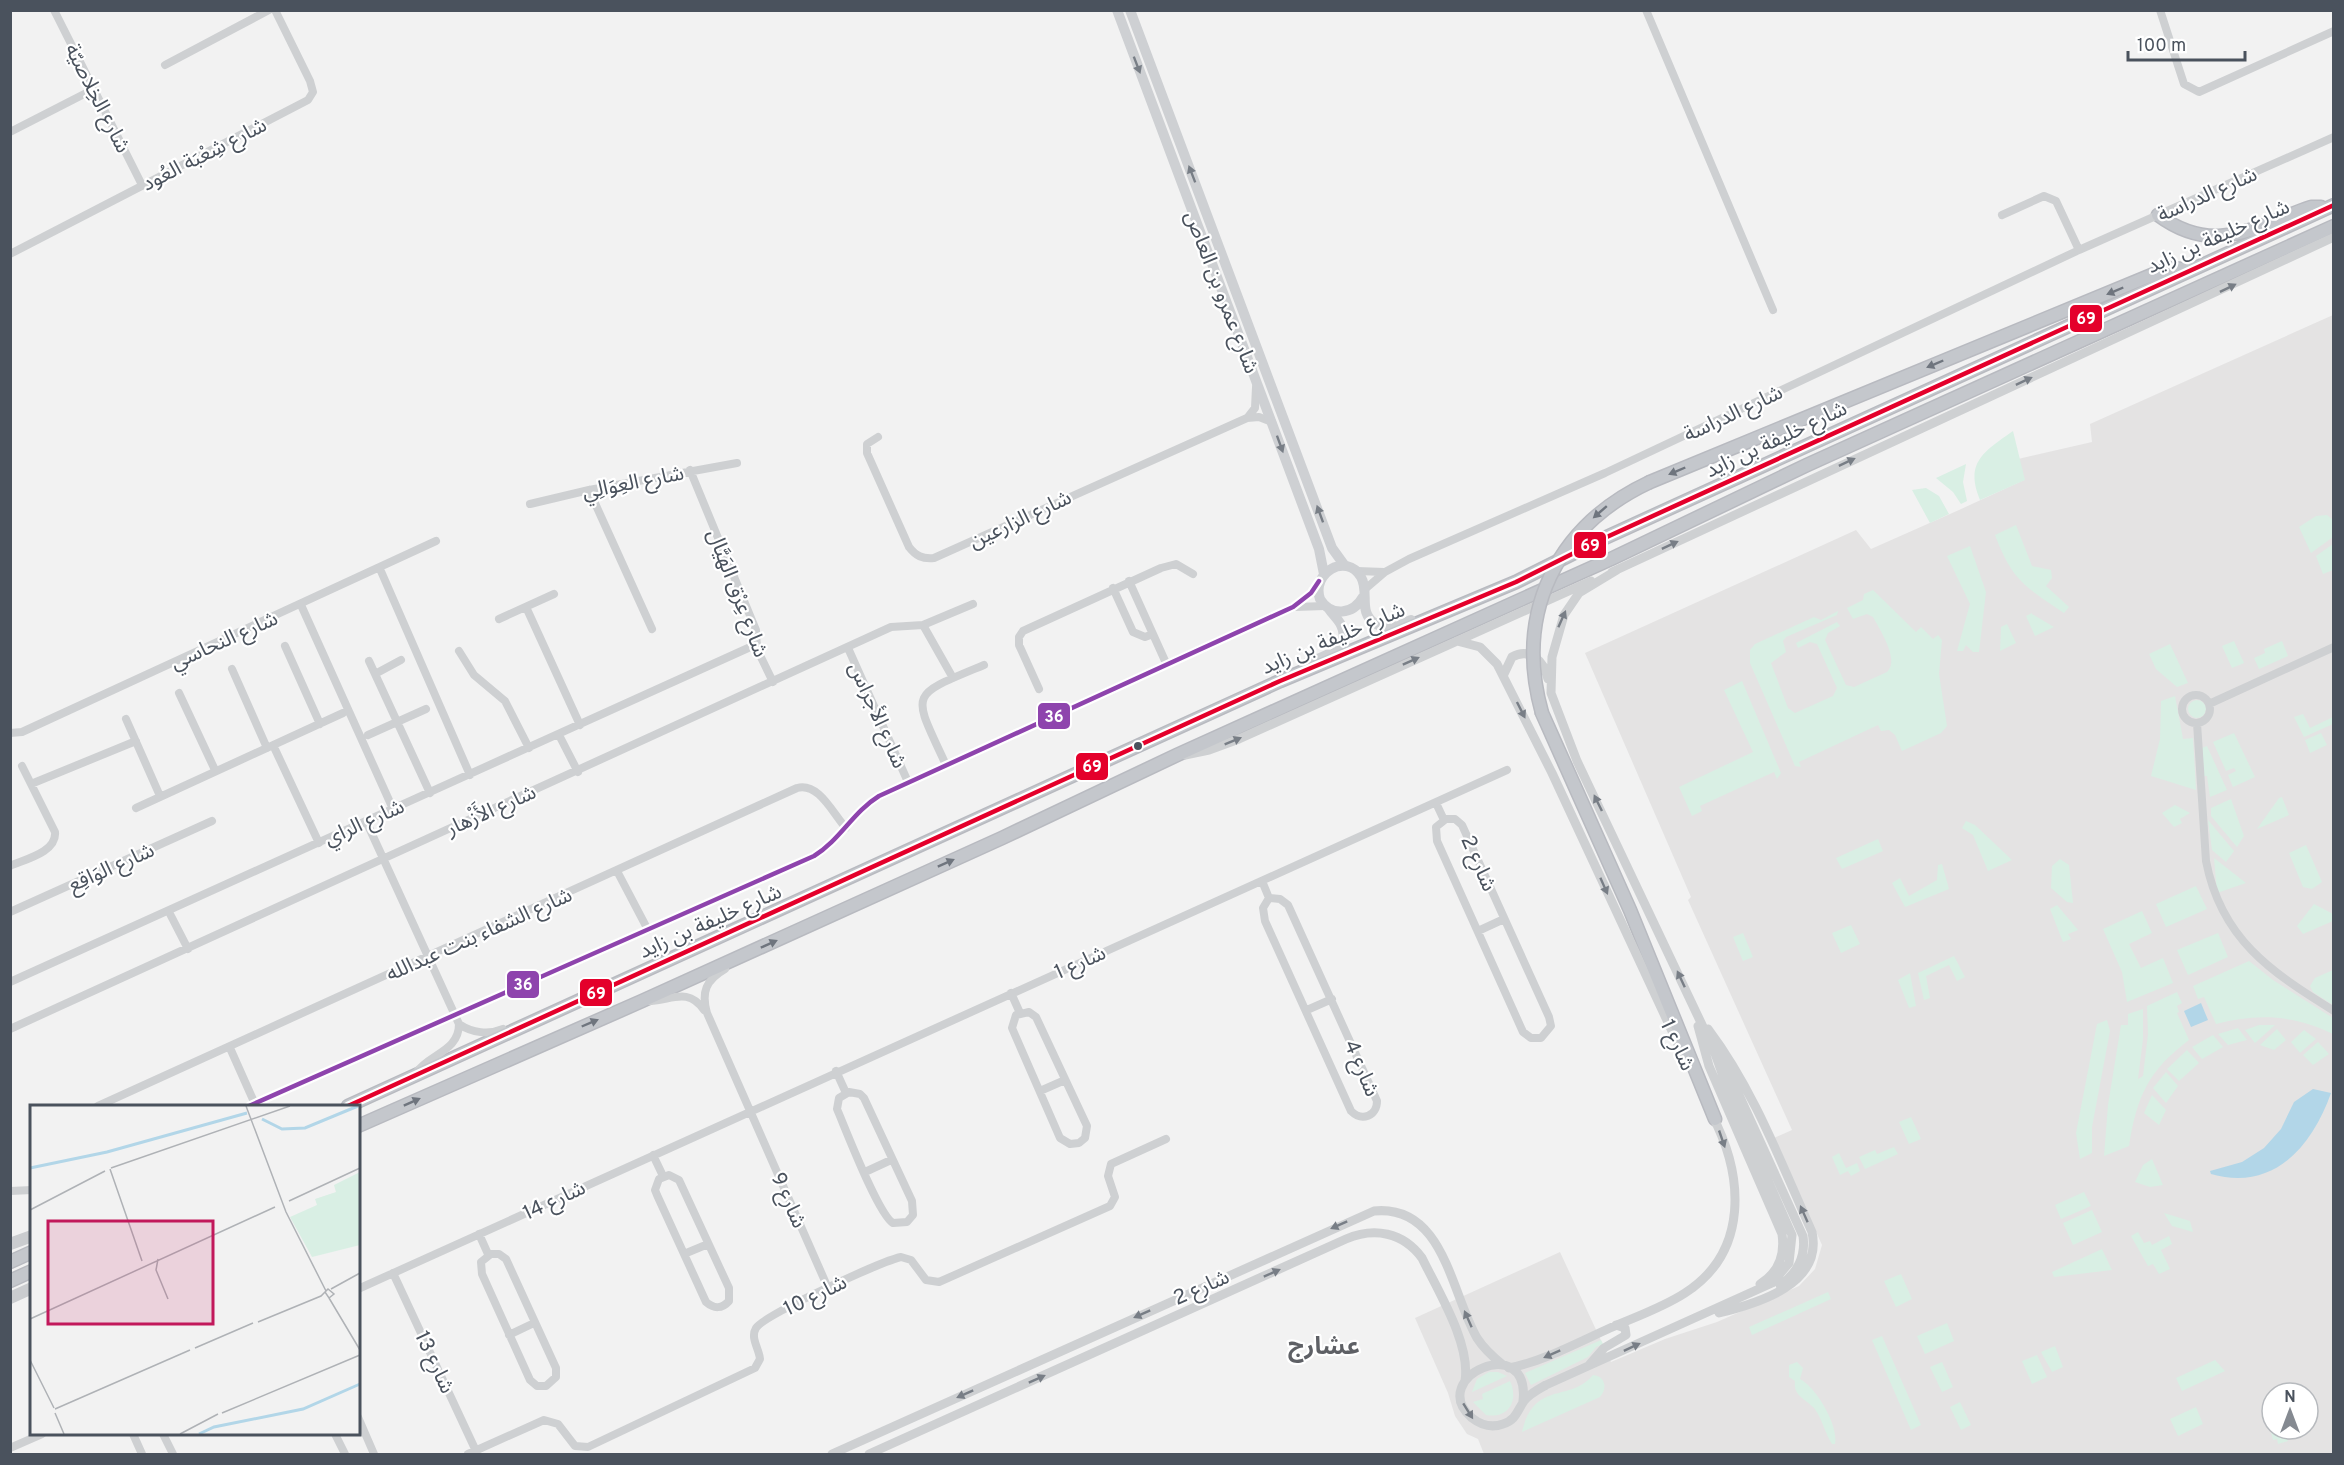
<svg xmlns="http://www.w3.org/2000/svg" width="2344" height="1465" viewBox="0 0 2344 1465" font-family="Overpass,'Noto Sans Arabic',sans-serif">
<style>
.education{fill:#e4e3e3;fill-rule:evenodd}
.green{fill:#d9efe4}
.water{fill:#b2d6e8}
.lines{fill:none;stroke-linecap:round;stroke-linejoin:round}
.trunk-casing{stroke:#b8bac0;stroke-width:15}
.minor{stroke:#ced0d2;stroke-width:8}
.tertiary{stroke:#ced0d2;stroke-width:9}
.secondary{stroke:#ced0d3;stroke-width:10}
.primary{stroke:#cacccf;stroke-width:12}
.trunk{stroke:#c4c7cc;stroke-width:12}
.trunk-bridge-casing{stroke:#b8bac0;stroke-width:15;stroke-linecap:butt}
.trunk-bridge{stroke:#c4c7cc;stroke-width:12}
.bus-1-casing{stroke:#fff;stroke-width:9}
.bus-2-casing{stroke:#fff;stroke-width:9}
.bus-1{stroke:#e4002b;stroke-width:4.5}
.bus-2{stroke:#8e44ad;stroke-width:4.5}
.oneway{fill:#787e86}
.oneway2{fill:#6f757e}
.bus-dot{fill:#4a525d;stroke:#fff;stroke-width:2}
.labels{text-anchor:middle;stroke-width:4.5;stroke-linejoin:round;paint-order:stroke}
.street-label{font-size:21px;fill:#4a525d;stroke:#fff}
.quarter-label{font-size:24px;font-weight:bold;fill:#5e6065;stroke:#fff}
.inset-river{fill:none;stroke:#b2d6e8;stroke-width:3}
.inset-road{fill:none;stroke:#afb2b6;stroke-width:1.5}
.view{fill:#c2185b;fill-opacity:0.15;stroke:#c2185b;stroke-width:3}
.inset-edge{fill:none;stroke:#4a525d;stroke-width:3}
.line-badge{stroke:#fff;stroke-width:2}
.badge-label{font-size:16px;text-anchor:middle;font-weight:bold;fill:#fff}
</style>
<rect width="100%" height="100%" fill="#f2f2f2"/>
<path class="education" d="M2333 315V1454H1484L1478 1439 1467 1434 1455 1416 1448 1393 1415 1318 1560 1252 1611 1362 1665 1339 1717 1322 1799 1286 1815 1269 1822 1245 1774 1138 1792 1130 1688 900 1691 897 1585 653 1856 530 1871 549 1959 510 2024 480 2018 459 2092 442 2090 424ZM2272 1393H2308V1429H2272Z"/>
<path class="green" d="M2013 431 2025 480 1980 500C1964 462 1985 451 2013 431Z
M1966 464 1963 482 1967 501 1961 504 1953 492 1936 478Z
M1926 488 1939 496 1949 514 1930 523 1912 490Z
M2327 515 2333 520V537L2311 553 2299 527 2316 516Z
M2016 525 2032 566 2051 570 2052 578 2046 586 2069 607 2064 613C2025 587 2012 580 1995 535Z
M2333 544V570L2323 574 2316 556Z
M1970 546 1986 592 1979 652H1973L1966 645 1963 651H1957L1970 604 1947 556Z
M1873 590 1916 632 1921 627 1933 639 1938 635 1942 640 1939 674 1947 726 1941 733 1902 751 1895 735 1889 730 1881 731 1878 725 1799 762 1801 767 1795 766 1750 663V650L1755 644 1814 617 1821 620 1838 611 1837 615 1786 637 1783 641 1786 652 1771 663 1788 708 1795 713 1833 696 1837 688 1817 644 1810 642 1798 648 1796 643 1837 622 1840 626 1828 633 1825 640 1846 685 1854 687 1887 672C1900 660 1880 630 1873 617L1867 614 1853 619 1847 608 1863 600 1864 594Z
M2032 613V614L2054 627 2035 636 2026 616Z
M2007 624 2016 643 2000 651 2001 627Z
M2234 641 2244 663 2232 668 2222 646Z
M2282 641 2288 656 2259 669 2254 658 2265 653 2264 649Z
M2170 644 2188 683 2177 687 2156 669 2149 654Z
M1742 681 1781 773 1777 779 1774 772 1700 806 1702 811 1692 816 1679 787 1753 752 1724 690Z
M2175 696 2183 739 2193 738 2196 790 2151 776 2160 739 2161 701Z
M2188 709a9 9 0 1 1 18 0a9 9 0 1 1-18 0Z
M2303 714 2310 728 2333 717V724L2304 737 2294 717Z
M2234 733 2255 777 2233 787 2228 775 2236 771 2234 768 2226 771 2213 742Z
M2321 733 2327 745 2310 753 2305 740Z
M2207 746 2227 790 2210 797 2207 776H2204L2202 748Z
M2282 797 2289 815 2257 829 2279 798Z
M2231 799 2244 836 2237 847 2211 816V808Z
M2175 805 2190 813 2180 819 2182 823 2174 827 2162 813Z
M2208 820 2234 851 2226 862 2212 850Z
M1966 821 1975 825 2012 860 1988 871 1973 835 1962 828Z
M1878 839 1883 851 1842 869 1836 858Z
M2306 845 2322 882 2312 889 2303 887 2289 853Z
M2214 858 2246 883 2217 893Z
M2060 859 2069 865 2073 903 2067 902 2051 888 2052 866Z
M1942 864 1949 889 1905 907 1892 883 1900 878 1909 896 1937 880 1938 865Z
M2196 886 2207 909 2166 927 2156 904Z
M2314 904 2333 914V921L2303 934 2297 926Z
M2057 905 2078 930 2068 934 2071 939 2063 942 2050 909Z
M2142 911 2152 933 2129 944 2141 968 2163 958 2173 983 2127 1002 2122 972 2103 929Z
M1851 925 1860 944 1841 953 1832 933Z
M1743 933 1753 957 1743 961 1733 937Z
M2218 933 2228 957 2188 975 2177 950Z
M1954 956 1965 977 1957 981 1949 965 1926 976 1930 998 1924 1000 1918 973Z
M2249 961 2273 980 2333 1018V1034C2295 1015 2258 1013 2216 1024L2204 997 2198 999 2193 986Z
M2333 970V1005L2313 992 2310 986 2315 978Z
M1910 973 1916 1006 1909 1008 1898 980Z
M2177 992 2182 1003 2177 1006 2179 1012 2177 1013 2189 1040C2148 1071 2137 1096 2129 1146L2104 1156 2108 1105 2121 1025H2128V1014L2143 1009V1039L2138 1079 2143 1076 2148 1034 2147 1006Z
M2107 1020 2110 1031 2092 1127V1153L2080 1159 2076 1133 2097 1024Z
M2259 1025H2275L2255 1043 2245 1030Z
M2238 1028 2247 1040 2228 1045 2218 1034Z
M2277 1029 2286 1040 2274 1050 2260 1045Z
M2304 1030 2316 1039 2300 1053 2291 1042Z
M2213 1035 2223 1047 2202 1059 2192 1047Z
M2318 1042 2329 1054 2313 1065 2303 1055Z
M2187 1050 2199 1063 2179 1081 2167 1069Z
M2166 1072 2178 1086 2166 1103 2153 1088Z
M2152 1095 2166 1110 2159 1125 2144 1113Z
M1911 1117 1921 1139 1909 1144 1899 1122Z
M1894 1147 1898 1154 1865 1169 1859 1157 1875 1150 1877 1154Z
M1839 1153 1846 1168 1857 1163 1860 1171 1851 1176 1848 1171 1840 1175 1832 1157Z
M2152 1159 2163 1185 2150 1187 2135 1182 2143 1165Z
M2084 1192 2091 1206 2061 1219 2055 1205Z
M2092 1210 2102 1232 2073 1245 2063 1223Z
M2164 1213 2190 1221 2193 1232 2172 1226Z
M2138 1232 2144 1243 2150 1241 2152 1245 2169 1236 2172 1244 2161 1250 2170 1269 2159 1274 2153 1264 2148 1266 2131 1236Z
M2102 1249 2112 1270 2054 1277 2052 1272Z
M1901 1274 1912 1299 1896 1307 1884 1281Z
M1828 1292 1831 1299 1752 1335 1749 1327Z
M1947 1323 1954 1341 1925 1354 1917 1336Z
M1882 1336 1921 1425 1911 1430 1872 1340Z
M1601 1340 1603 1344 1596 1347 1588 1357 1531 1385 1525 1373Z
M2055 1346 2063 1367 2052 1372 2041 1352Z
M2037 1355 2047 1377 2032 1384 2022 1361Z
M2215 1360 2225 1371 2182 1391 2176 1378Z
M1797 1362 1803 1368 1800 1379C1816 1387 1839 1426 1835 1444H1832C1825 1433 1822 1418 1814 1408 1805 1398 1793 1396 1795 1381L1789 1377V1365Z
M1942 1362 1953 1387 1942 1392 1930 1367Z
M1489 1372H1498L1507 1376 1472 1392 1477 1379Z
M1593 1375C1605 1376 1608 1388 1600 1397L1522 1432C1534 1380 1570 1403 1593 1375Z
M1510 1381C1519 1400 1509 1419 1486 1415L1473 1402 1483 1399 1482 1394Z
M1960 1402 1971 1425 1961 1430 1950 1407Z
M2270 1405 2272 1429H2282L2288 1441 2278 1444 2277 1439 2273 1440 2265 1408Z
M2196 1407 2203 1424 2178 1436 2170 1419Z"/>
<path class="water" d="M2201 1003 2208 1020 2191 1027 2184 1011Z
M2313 1089 2331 1093C2312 1147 2273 1192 2211 1174L2210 1171 2242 1162 2264 1148 2281 1129 2294 1102Z"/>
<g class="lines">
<g class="trunk-casing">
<path id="trunk" d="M2158 215C2215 257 2255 226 2311 207H2321
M1650 482 2154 274 2173 268 2189 270
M1542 713 1630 910 1715 1119
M348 1106 1280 681 1516 582 1598 541 2334 205
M358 1126 642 1001 1002 838 1177 755 1611 559 1807 465 2334 226
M10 1262 32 1252
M10 1281 32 1271"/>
</g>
<path class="minor" d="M54 10 142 185
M1646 10 1773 310
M2160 10 2184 84 2199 92 2334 31
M165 65 269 10
M10 132 94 89
M2002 215 2044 196 2056 201 2079 250
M10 254 308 100 313 92 310 81 275 10
M1248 417 1255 408 1256 387
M878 437 867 444V453L909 547C916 556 922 559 934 558L1247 418 1259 417 1272 422
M690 470 756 630 757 649 773 682
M589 490 652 629
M530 504 589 490 737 463
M380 569 470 775
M1357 571 1384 572
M1129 581 1166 663
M1113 588 1133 632 1145 637 1153 634
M1364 590 1385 572 1409 559 1605 473 2079 250 2334 137
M301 605 393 809
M526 607 580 725
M1295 607 1325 606
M499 619 554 594
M923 625 953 678
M285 646 320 724
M848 648 908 782
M459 651 474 675 505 701 529 748
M369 661 430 793
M232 669 267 748
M375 674 401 660
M1039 689 1019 645V637L1023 631 1161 568 1176 564 1193 574
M179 693 215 770
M2182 709a14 14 0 1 1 28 0a14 14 0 1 1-28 0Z
M2209 704 2334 647
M126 719 160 796
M2197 723 2206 861C2221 939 2271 972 2334 1011
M10 733 22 732 436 541
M368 735 426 709
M559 735 578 772
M273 745 319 843
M946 765C912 691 907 697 984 665
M31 784 136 741
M1436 803 1444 820
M136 808 343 713
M1446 819H1455L1462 825 1549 1017 1551 1026 1541 1038H1531L1523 1032 1437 841 1436 827Z
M366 821 459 1024C459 1052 428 1054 416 1073
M10 866C26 859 57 852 55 832L22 766
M617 871 648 930
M1262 881 1269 898
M1269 898 1280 899 1288 905 1377 1101C1377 1116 1362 1122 1351 1111L1265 921 1263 908Z
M10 912 212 821
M169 912 188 949
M1478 931 1504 919
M725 969C706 980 701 992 707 1013L828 1288
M10 982 757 644
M1011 993 1020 1013
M650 1001C672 1000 688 987 704 1010
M1307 1010 1332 999
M1029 1012 1036 1017 1087 1126 1085 1138 1079 1143 1070 1144 1060 1138 1012 1028 1016 1015Z
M459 1024C472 1033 489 1035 503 1029
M10 1029 891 627 923 625 973 604
M230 1048 255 1104
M836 1071 846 1093
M1040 1091 1065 1080
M849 1092 860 1094 864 1098 912 1201 913 1215 907 1222 893 1223C878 1214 846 1130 837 1109L839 1098Z
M98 1106 797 788C819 782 833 814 846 828
M249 1106 814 856C840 840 853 812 879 796L1293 607 1311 593 1319 582
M653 1155 663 1176
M865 1172 891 1160
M669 1175 679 1180 729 1288V1301C722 1309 714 1309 706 1302L657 1195 655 1190 659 1179Z
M10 1191 32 1190
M479 1234 488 1254
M491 1254H499L506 1259 556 1368V1377L546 1386H537L530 1380 482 1274 481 1262Z
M684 1254 708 1244
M393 1273 476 1451
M358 1289 1507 770
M509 1335 534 1323
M358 1417 374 1454
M133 1434 142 1454
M163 1434 173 1454
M335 1434 345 1454
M10 1448 42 1434
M468 1454 544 1420 558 1424 575 1446 588 1447 755 1368 760 1359C759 1348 750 1338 756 1328 764 1315 882 1261 901 1257L911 1260 926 1280 939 1282 1110 1206 1115 1197 1108 1176 1111 1164 1166 1139"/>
<path class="tertiary" d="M1612 572 2334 237
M1457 641 1480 647 1497 664 1552 773 1685 1059
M1503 676 1512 657C1530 647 1544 661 1548 679
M1185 755 1209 750 1239 739 1591 581
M1698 1026 1709 1066 1782 1234C1785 1255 1778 1273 1760 1284
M1708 1029C1754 1090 1781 1163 1812 1232 1823 1284 1759 1303 1719 1313
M1719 1056 1735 1086 1803 1236C1806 1256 1797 1274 1780 1285
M1590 1364 1604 1348 1626 1335 1625 1328 1616 1325
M1509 1368C1544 1361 1577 1343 1610 1328 1635 1317 1662 1308 1685 1293 1749 1252 1744 1176 1712 1115
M1523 1401C1531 1331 1425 1377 1472 1418 1481 1425 1492 1428 1503 1424 1516 1420 1517 1411 1524 1401 1529 1394 1539 1389 1546 1385L1772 1283 1789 1263 1792 1235 1728 1090 1713 1048 1577 761 1551 693 1552 657 1564 615 1579 593 1617 570
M832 1454 1374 1211C1444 1204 1451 1293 1477 1338 1484 1349 1493 1357 1503 1365
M869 1454 1346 1239C1374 1227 1403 1232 1422 1258 1438 1291 1471 1344 1465 1381"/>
<path class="secondary" d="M1117 10 1319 549 1324 574
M1130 10 1332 548 1345 566
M1363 597C1353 615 1331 617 1320 599 1311 573 1346 552 1361 577 1370 592 1357 613 1376 624 1386 630 1401 625 1411 620
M1307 663C1322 657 1353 649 1341 625 1338 619 1333 615 1329 609"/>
<path class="primary" d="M10 1244 32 1236
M10 1298 32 1288"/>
<use href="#trunk" class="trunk"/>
<g class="trunk-bridge-casing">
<path id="trunk-bridge" d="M1542 713C1514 613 1556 526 1650 482"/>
</g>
<use href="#trunk-bridge" class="trunk-bridge"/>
<g class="bus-1-casing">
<path id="bus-1" d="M348 1106 1280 681 1516 582 1598 541 2334 205"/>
</g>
<g class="bus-2-casing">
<path id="bus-2" d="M249 1106 814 856C840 840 853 812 879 796L1293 607 1311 593 1319 581"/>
</g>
<use href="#bus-1" class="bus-1"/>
<use href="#bus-2" class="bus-2"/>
</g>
<defs><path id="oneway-solid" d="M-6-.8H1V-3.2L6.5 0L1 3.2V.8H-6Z" transform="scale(1.5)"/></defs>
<g class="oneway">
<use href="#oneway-solid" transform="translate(1137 65) rotate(69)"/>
<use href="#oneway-solid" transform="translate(1192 174) rotate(-111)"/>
<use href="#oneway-solid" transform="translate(2228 288) rotate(-26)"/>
<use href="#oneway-solid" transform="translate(2024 381) rotate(-25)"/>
<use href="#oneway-solid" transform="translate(1280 444) rotate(70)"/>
<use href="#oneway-solid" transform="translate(1847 462) rotate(-25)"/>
<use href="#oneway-solid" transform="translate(1320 514) rotate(-110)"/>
<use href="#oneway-solid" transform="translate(1670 545) rotate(-25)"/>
<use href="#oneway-solid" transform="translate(1562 619) rotate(-66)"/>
<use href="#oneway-solid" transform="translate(1411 661) rotate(-24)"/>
<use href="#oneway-solid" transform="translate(1521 710) rotate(63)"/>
<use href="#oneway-solid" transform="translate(1233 741) rotate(-22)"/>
<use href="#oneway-solid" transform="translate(1598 803) rotate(-116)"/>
<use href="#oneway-solid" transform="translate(1604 886) rotate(66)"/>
<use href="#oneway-solid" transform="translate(1681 979) rotate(-115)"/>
<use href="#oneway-solid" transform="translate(1722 1139) rotate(71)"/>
<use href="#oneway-solid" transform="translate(1804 1214) rotate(-114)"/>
<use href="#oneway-solid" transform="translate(1339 1225) rotate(156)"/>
<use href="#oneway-solid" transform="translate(1272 1273) rotate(-24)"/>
<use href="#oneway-solid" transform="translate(1142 1314) rotate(156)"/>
<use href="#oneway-solid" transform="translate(1468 1319) rotate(-114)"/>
<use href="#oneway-solid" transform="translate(1632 1347) rotate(-25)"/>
<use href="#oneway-solid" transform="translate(1552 1354) rotate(156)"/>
<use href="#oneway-solid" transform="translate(1037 1379) rotate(-24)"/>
<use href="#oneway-solid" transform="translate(965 1394) rotate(156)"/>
<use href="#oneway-solid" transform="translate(1468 1411) rotate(58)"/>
</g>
<g class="oneway2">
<use href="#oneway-solid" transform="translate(2115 291) rotate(157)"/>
<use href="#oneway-solid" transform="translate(1935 364) rotate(157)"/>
<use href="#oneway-solid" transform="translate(1677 471) rotate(157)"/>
<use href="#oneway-solid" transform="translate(1600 512) rotate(139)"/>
<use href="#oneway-solid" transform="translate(946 863) rotate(-24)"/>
<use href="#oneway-solid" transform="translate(769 944) rotate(-24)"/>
<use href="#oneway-solid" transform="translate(590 1023) rotate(-23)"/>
<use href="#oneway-solid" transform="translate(412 1102) rotate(-24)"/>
</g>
<circle class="bus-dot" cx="1138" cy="746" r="5"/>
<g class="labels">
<g class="street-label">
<text transform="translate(98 98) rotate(63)" y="7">شارع الخِلاصيّة</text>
<text transform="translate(204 154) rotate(-27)" y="7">شارع شِعْبَة العُود</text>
<text transform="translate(2207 194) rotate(-24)" y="7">شارع الدراسة</text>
<text transform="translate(2218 236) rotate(-24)" y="7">شارع خليفة بن زايد</text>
<text transform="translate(1222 292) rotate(69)" y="7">شارع عمرو بن العاص</text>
<text transform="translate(1733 413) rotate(-25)" y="7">شارع الدراسة</text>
<text transform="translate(1776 439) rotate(-25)" y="7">شارع خليفة بن زايد</text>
<text transform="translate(633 482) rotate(-11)" y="7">شارع العِوَالِي</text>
<text transform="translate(1020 519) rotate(-25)" y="7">شارع الزارعين</text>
<text transform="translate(738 593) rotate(69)" y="7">شارع عِرْق الهَيَّال</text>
<text transform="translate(1333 638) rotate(-23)" y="7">شارع خليفة بن زايد</text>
<text transform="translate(224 640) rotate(-24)" y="7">شارع النحاسي</text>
<text transform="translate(878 715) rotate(66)" y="7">شارع الأجراس</text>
<text transform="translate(491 810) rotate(-24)" y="7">شارع الأَزْهار</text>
<text transform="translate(364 822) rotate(-24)" y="7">شارع الراي</text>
<text transform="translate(1479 863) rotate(66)" y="7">شارع 2</text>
<text transform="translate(111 867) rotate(-24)" y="7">شارع الوَاقِع</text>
<text transform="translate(710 921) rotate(-24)" y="7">شارع خليفة بن زايد</text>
<text transform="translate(479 934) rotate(-24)" y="7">شارع الشفاء بنت عبدالله</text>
<text transform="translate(1080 962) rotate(-24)" y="7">شارع 1</text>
<text transform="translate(1678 1045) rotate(65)" y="7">شارع 1</text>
<text transform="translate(1362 1068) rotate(67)" y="7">شارع 4</text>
<text transform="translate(554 1200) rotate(-25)" y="7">شارع 14</text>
<text transform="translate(789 1200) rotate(66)" y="7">شارع 9</text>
<text transform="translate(1201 1287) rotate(-24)" y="7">شارع 2</text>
<text transform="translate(815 1295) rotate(-26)" y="7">شارع 10</text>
<text transform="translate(435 1362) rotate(65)" y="7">شارع 13</text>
</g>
<g class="quarter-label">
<text x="1324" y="1354">عشارج</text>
</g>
</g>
<g transform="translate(30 1105)">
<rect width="330" height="330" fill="#f2f2f2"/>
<path d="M330 67V140L282 152 260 112 287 100 285 94 306 87 304 80Z" fill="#d9efe4"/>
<path class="inset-river" d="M232 14 252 24 275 23 328 1M0 63 77 47 217 8M169 329 184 322 273 304 330 279"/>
<path class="inset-road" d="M216 1 256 107 296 186M81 63 260 1M80 64 112 156M259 96 330 63M0 105 75 66M128 154 126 165 138 194M301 184 330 168M299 193 330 245M0 214 245 102M228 217 291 191 298 184 304 189 299 193 295 187M165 243 223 218M0 255 24 303M25 304 160 245M25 308 34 329M192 308 330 250M150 329 188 309"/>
<path class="view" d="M18 116H183V219H18Z"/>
<rect width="330" height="330" class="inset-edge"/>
</g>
<g class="line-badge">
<rect x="2069" y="304" width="34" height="29" rx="6" fill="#e4002b"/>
<rect x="1573" y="531" width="34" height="28" rx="6" fill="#e4002b"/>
<rect x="1037" y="702" width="34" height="28" rx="6" fill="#8e44ad"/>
<rect x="1075" y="752" width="34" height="29" rx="6" fill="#e4002b"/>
<rect x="506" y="970" width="34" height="29" rx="6" fill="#8e44ad"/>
<rect x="579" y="978" width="34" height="29" rx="6" fill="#e4002b"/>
</g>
<g class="badge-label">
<text x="2086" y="324">69</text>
<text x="1590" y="551">69</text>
<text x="1054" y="722">36</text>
<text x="1092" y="772">69</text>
<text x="523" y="990">36</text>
<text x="596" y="999">69</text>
</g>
<rect width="2344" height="1465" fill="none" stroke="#4a525d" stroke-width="24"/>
<g transform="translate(2290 1411)"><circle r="28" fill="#ffffff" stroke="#b7babe" stroke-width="1.5"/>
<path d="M0-4.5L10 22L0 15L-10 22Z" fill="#858a91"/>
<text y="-9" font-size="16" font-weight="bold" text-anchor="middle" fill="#4a525d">N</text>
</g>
<path d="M2128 51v9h117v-9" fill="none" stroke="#4a525d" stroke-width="3"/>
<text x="2137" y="51" font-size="18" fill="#4a525d" stroke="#ffffff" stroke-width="4.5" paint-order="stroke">100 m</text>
</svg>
